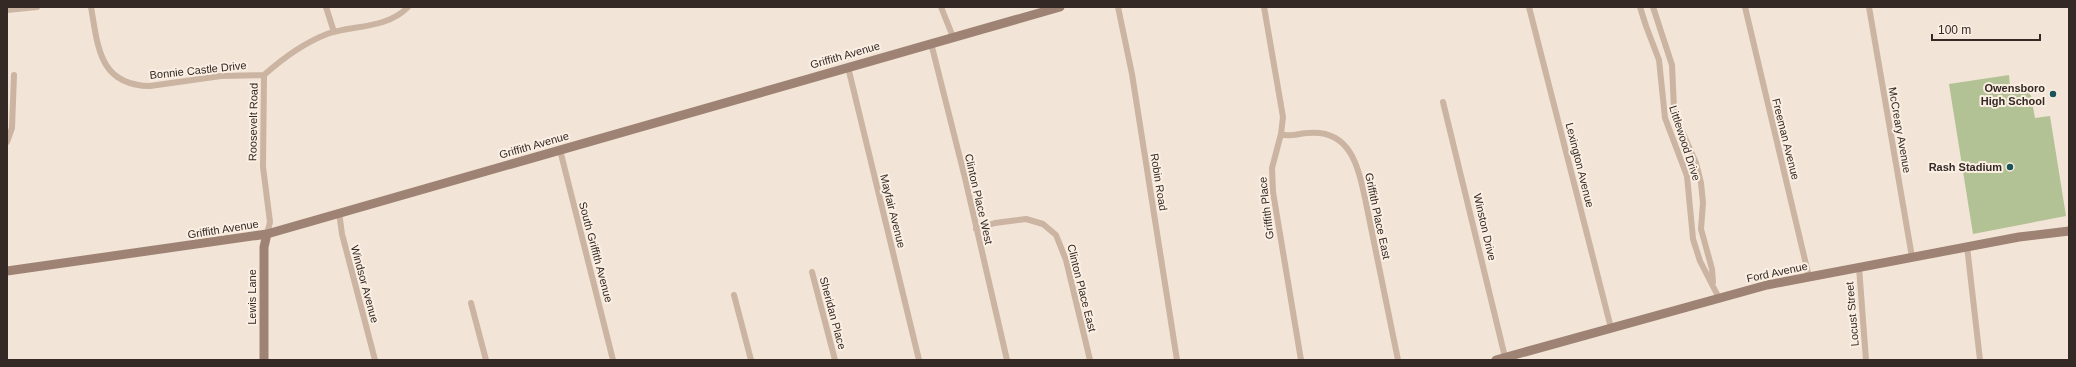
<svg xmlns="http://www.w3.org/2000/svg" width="2076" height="367" viewBox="0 0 2076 367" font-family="Helvetica,sans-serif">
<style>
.green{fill:#b3c295}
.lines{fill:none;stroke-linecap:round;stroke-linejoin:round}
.street{stroke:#cbb4a1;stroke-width:6}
.secondary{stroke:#9e8273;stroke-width:9}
.poi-dot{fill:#185458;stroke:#faefe2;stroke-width:1.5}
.labels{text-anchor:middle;stroke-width:4;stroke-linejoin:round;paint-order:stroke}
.street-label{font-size:11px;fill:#342925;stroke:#faefe2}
.poi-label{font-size:11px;font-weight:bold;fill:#342925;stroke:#faefe2;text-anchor:end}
</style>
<rect width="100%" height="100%" fill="#f2e4d6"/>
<path class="green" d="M2009 75 2010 87 2025 86 2031 96 2035 118 2050 116 2066 216 1973 234 1949 84Z"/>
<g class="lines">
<path class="street" d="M91 7C98 47 99 85 150 86L221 76 264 75
M326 7 334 32
M941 7 953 37
M1118 7 1132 74 1177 360
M1264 7 1283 117 1281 134 1272 168 1273 192 1301 360
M1529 7 1611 328
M1640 7 1646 26 1659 60 1665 118 1687 176 1693 239 1700 261 1719 298
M1653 7 1672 65 1674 109 1677 120 1696 163 1701 183 1703 203 1701 229 1712 269 1713 282
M1745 7 1809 277
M1869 7 1912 257
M7 10 37 7
M931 43 965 178 1007 360
M848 67 919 360
M1443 102 1505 357
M1281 134C1290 138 1299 133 1308 133 1350 129 1358 166 1365 198L1398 360
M7 142 12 128 14 75
M560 150 613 360
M339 212 342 234 375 360
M976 229 995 223 1026 219 1043 224 1056 235 1066 260 1090 360
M267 234 270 222 263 167 264 75C282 59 304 43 327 34 353 25 387 29 408 7
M1967 246 1980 360
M1859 267 1866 360
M812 272 835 360
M734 295 751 360
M471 303 486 360"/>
<path class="secondary" d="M7 271 267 234 1060 7
M264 360V247L267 234
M1496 360 1767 285 2019 237 2069 231"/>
</g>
<g class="poi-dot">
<circle cx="2053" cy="94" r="4"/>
<circle cx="2010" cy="167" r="4"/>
</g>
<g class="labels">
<g class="street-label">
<text transform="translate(845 55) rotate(-16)" y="4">Griffith Avenue</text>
<text transform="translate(198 70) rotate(-6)" y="4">Bonnie Castle Drive</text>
<text transform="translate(253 122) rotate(-89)" y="4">Roosevelt Road</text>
<text transform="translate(1900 130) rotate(80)" y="4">McCreary Avenue</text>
<text transform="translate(1786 139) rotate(76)" y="4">Freeman Avenue</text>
<text transform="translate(1685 143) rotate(72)" y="4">Littlewood Drive</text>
<text transform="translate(534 145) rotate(-16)" y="4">Griffith Avenue</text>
<text transform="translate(1580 165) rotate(76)" y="4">Lexington Avenue</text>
<text transform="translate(1159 182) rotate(81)" y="4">Robin Road</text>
<text transform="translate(979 199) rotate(77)" y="4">Clinton Place West</text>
<text transform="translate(1266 208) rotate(-97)" y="4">Griffith Place</text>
<text transform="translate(893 211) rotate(76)" y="4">Mayfair Avenue</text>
<text transform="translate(1378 216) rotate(78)" y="4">Griffith Place East</text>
<text transform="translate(1485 227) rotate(77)" y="4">Winston Drive</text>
<text transform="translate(223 229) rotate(-9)" y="4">Griffith Avenue</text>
<text transform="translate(596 252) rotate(75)" y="4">South Griffith Avenue</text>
<text transform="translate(1777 272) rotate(-12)" y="4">Ford Avenue</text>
<text transform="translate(365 284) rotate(75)" y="4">Windsor Avenue</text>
<text transform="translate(1082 288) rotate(76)" y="4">Clinton Place East</text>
<text transform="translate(252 297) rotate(-90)" y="4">Lewis Lane</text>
<text transform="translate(833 313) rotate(75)" y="4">Sheridan Place</text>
<text transform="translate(1852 314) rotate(-95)" y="4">Locust Street</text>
</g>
<g class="poi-label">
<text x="2045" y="92">Owensboro<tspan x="2045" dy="13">High School</tspan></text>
<text x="2002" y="171">Rash Stadium</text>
</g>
</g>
<rect width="2076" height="367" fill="none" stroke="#342925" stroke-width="16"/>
<path d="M1932 34v6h108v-6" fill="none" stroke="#342925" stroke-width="2"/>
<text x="1938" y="34" font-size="12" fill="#342925" stroke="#faefe2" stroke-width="3" paint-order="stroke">100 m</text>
</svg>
